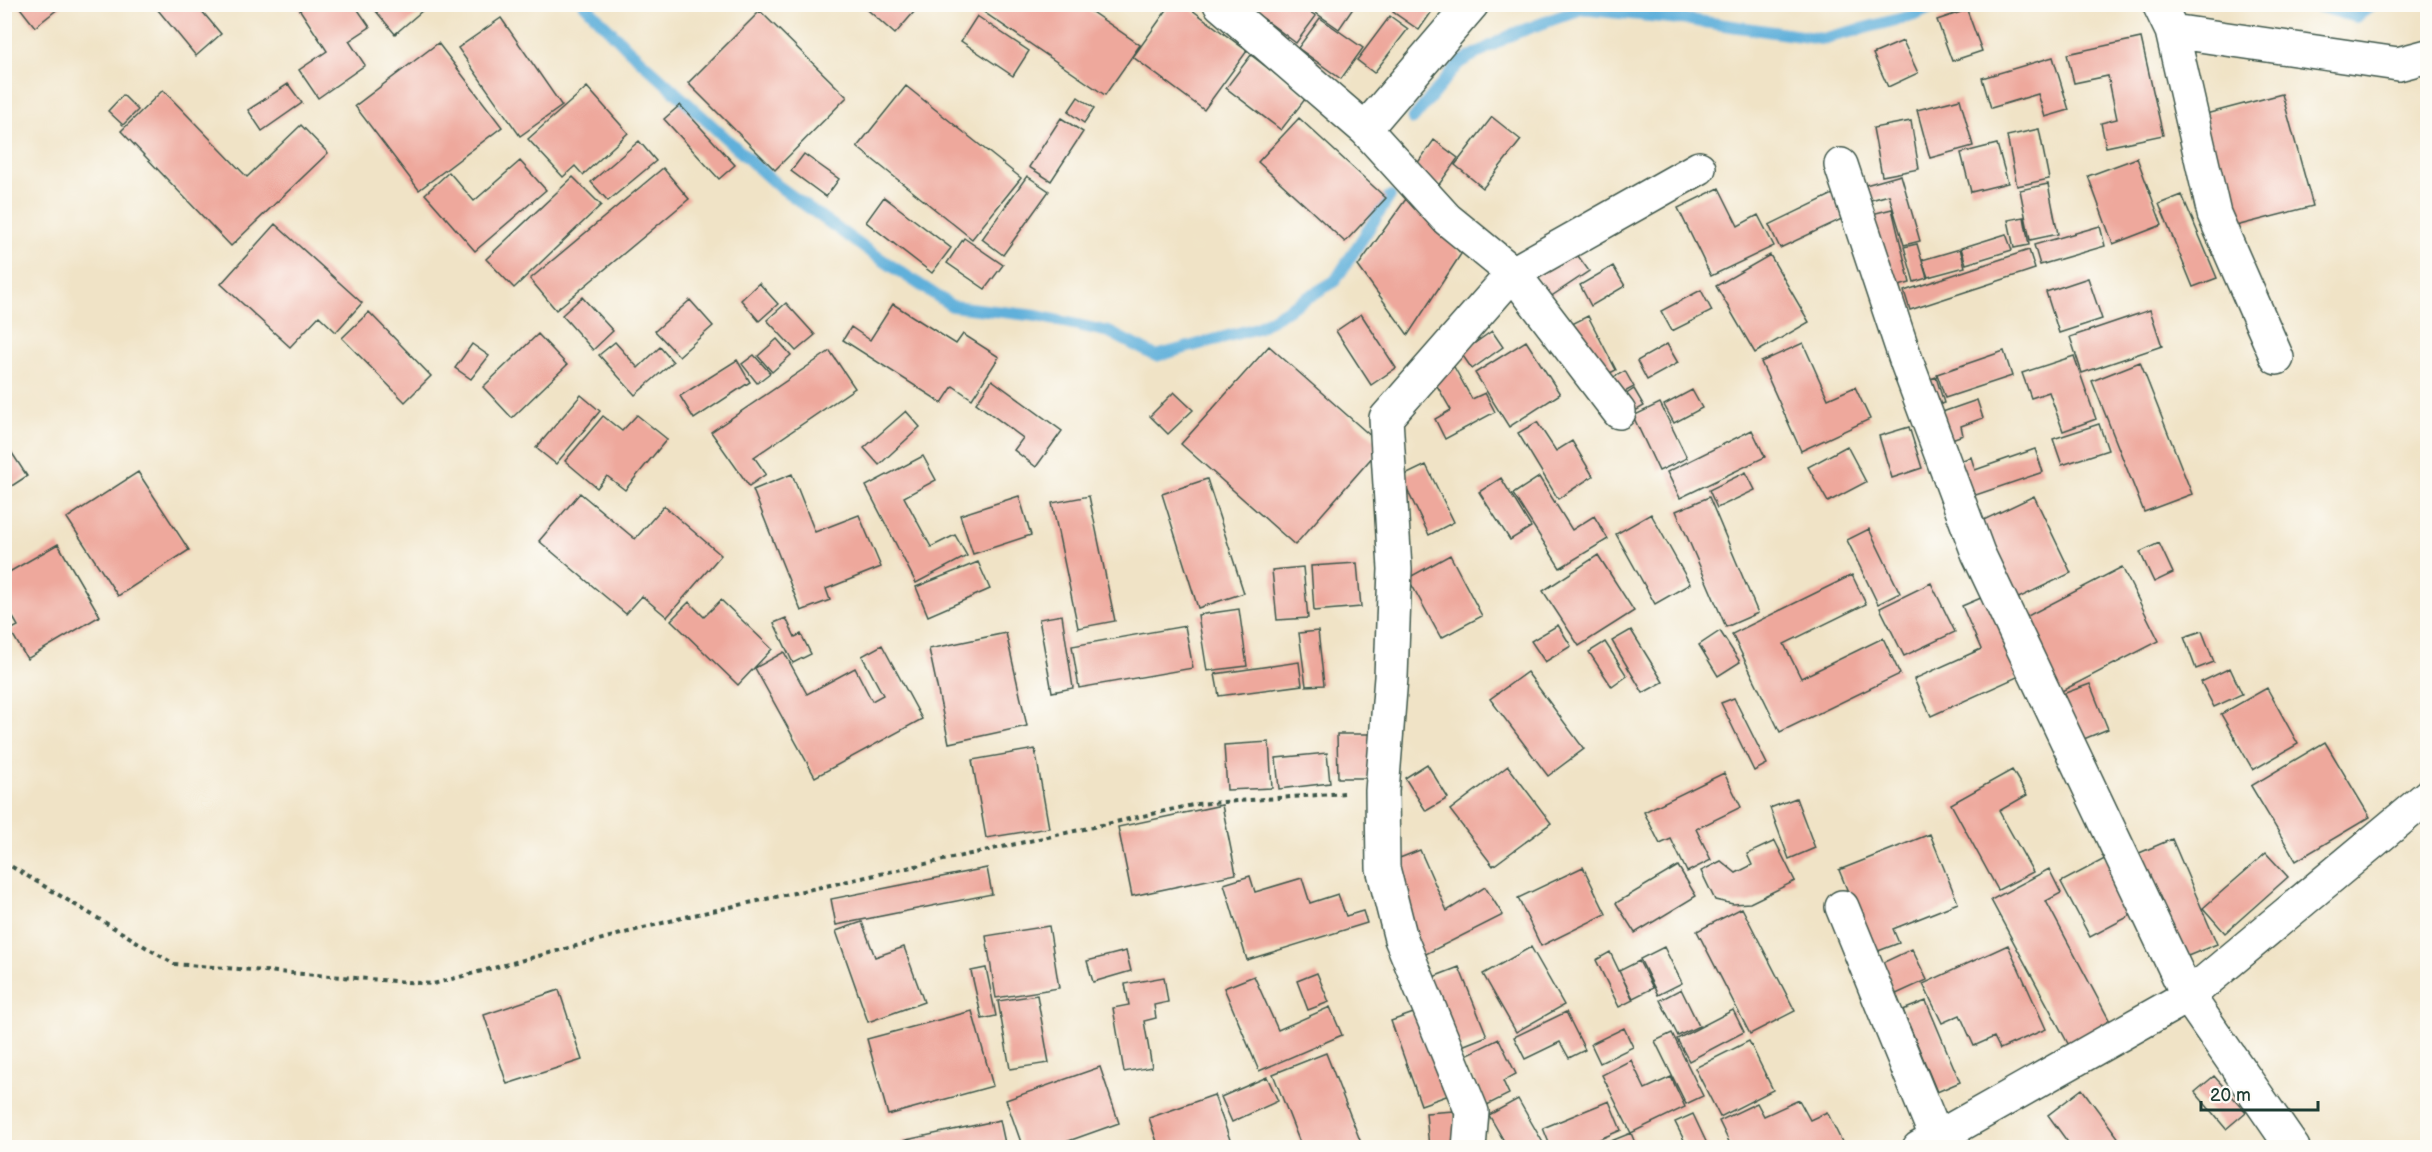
<svg xmlns="http://www.w3.org/2000/svg" width="2432" height="1152" viewBox="0 0 2432 1152" font-family="'Balsamiq Sans',sans-serif">
<style>
.lines{fill:none;stroke-linecap:round;stroke-linejoin:round}
.stream{stroke:#60b0da;stroke-width:12}
.building{fill:#eea89c}
.minor-casing{stroke:#3e564a;stroke-width:36}
.path{stroke:#3e564a;stroke-width:4;stroke-dasharray:4.5 4.5;stroke-linecap:butt}
.minor{stroke:#fff;stroke-width:33}
</style>
<rect width="100%" height="100%" fill="#fdfcf7"/>
<filter id="ink" filterUnits="userSpaceOnUse"><feTurbulence type="fractalNoise" baseFrequency=".0167" numOctaves="2"/><feDisplacementMap in="SourceGraphic" scale="12" xChannelSelector="R" yChannelSelector="G"/><feConvolveMatrix kernelMatrix="1 2 1 2 8 2 1 2 1" color-interpolation-filters="sRGB"/></filter>
<filter id="wash" filterUnits="userSpaceOnUse"><feTurbulence type="fractalNoise" baseFrequency=".008" numOctaves="4" result="noise"/><feDisplacementMap in="SourceGraphic" scale="24" xChannelSelector="R" yChannelSelector="G"/><feGaussianBlur stdDeviation="1.35" result="paint"/><feColorMatrix in="noise" values="0 0 0 0 0 0 0 0 0 0 0 0 0 0 0 0 0 1.4 0 .05"/><feComposite in="paint" operator="in"/></filter>
<g filter="url(#wash)">
<rect width="100%" height="100%" fill="#f0e3c6"/>
<g class="lines">
<path class="stream" d="M584 4 628 49 777 185 863 247 952 306 1037 316 1109 332 1156 356 1257 328 1335 281 1390 196
M2310 4 2356 17 2374 4
M1413 119 1459 63 1513 34 1581 9 1690 20 1822 39 1915 15 1938 4"/>
</g>
<g id="blocks">
<path class="building" d="M17 4H64L35 27Z
M153 4H196L221 34 196 56Z
M296 4H354L370 27 349 41 365 65 318 98 299 70 327 51Z
M370 4H430L395 34Z
M861 4H921L895 34Z
M972 4H1080L1140 45 1105 95Z
M1171 4H1184L1247 51 1204 110 1133 57Z
M1244 4H1311L1307 10 1316 16 1296 43Z
M1322 4H1356L1339 29 1316 13Z
M1399 4H1437L1419 30 1393 12Z
M1967 10 1982 51 1952 61 1937 20Z
M760 11 847 97 775 170 688 83Z
M977 16 1029 51 1013 76 961 41Z
M1390 16 1408 29 1374 73 1357 60Z
M501 18 562 106 520 136 458 48Z
M1320 18 1363 48 1341 79 1298 48Z
M2141 38 2163 135 2106 147 2101 123 2117 119 2108 76 2074 83 2067 54Z
M1903 41 1918 73 1888 87 1873 54Z
M438 43 502 127 419 190 355 106Z
M1251 55 1306 98 1281 130 1226 88Z
M2053 57 2069 110 2045 117 2038 94 1991 108 1982 78Z
M288 84 302 103 262 131 248 110Z
M906 86 1021 178 972 239 857 147Z
M587 87 628 133 583 175 575 166 563 177 528 139Z
M163 90 247 177 301 125 328 153 231 246 121 131Z
M2282 94 2313 206 2228 228 2198 116Z
M123 95 138 110 123 125 108 111Z
M1078 97 1094 108 1084 123 1068 112Z
M1960 99 1973 146 1930 158 1917 110Z
M680 105 735 165 719 179 664 119Z
M1492 117 1521 140 1483 188 1455 165Z
M1061 118 1083 132 1051 181 1029 167Z
M1299 118 1386 198 1345 242 1258 162Z
M1911 121 1919 169 1882 176 1873 128Z
M2039 129 2049 179 2017 186 2007 136Z
M1434 140 1458 158 1438 186 1414 168Z
M639 141 656 161 608 201 591 182Z
M1997 144 2008 183 1971 192 1961 153Z
M804 154 839 179 826 197 791 171Z
M2137 158 2162 225 2113 244 2088 176Z
M520 161 546 190 475 251 425 194 449 172 474 201Z
M663 168 689 199 556 310 530 279Z
M1901 175 1920 241 1904 245 1889 195 1867 201 1862 186Z
M1027 176 1049 191 1003 255 982 239Z
M573 177 601 205 514 288 486 259Z
M2048 184 2058 234 2030 240 2020 190Z
M1719 188 1738 226 1758 215 1774 246 1711 276 1678 208Z
M1411 192 1461 254 1408 335 1358 266Z
M1833 194 1844 218 1780 248 1769 225Z
M2182 195 2217 278 2193 287 2159 204Z
M884 197 951 248 932 273 866 222Z
M1892 209 1910 283 1891 288 1872 214Z
M2024 217 2029 245 2014 248 2008 220Z
M275 224 362 303 336 332 319 316 290 347 221 284Z
M2100 226 2105 246 2040 265 2034 245Z
M2006 234 2012 250 1966 264 1961 248Z
M964 238 1003 265 985 289 947 263Z
M1917 244 1927 278 1914 282 1904 247Z
M1573 249 1589 271 1550 297 1534 275Z
M1960 249 1965 267 1928 277 1922 260Z
M2029 250 2035 269 1910 310 1904 291Z
M1770 255 1809 322 1755 353 1716 286Z
M1613 266 1625 286 1591 306 1580 285Z
M2088 278 2102 319 2059 333 2046 292Z
M759 283 778 304 759 321 741 300Z
M1701 290 1712 311 1672 331 1661 311Z
M582 297 613 331 593 350 562 315Z
M690 300 713 326 679 356 655 331Z
M786 303 815 335 796 351 767 320Z
M893 304 956 344 963 334 999 357 972 399 953 386 942 403 843 340 851 327 870 340Z
M2150 310 2162 346 2082 373 2070 337Z
M369 312 431 376 405 402 342 338Z
M1361 314 1396 368 1371 385 1336 331Z
M1588 316 1616 370 1600 378 1572 324Z
M1492 331 1503 347 1472 369 1461 353Z
M538 334 567 365 512 418 483 387Z
M777 339 791 355 772 372 758 356Z
M1526 341 1560 394 1509 427 1475 373Z
M615 342 638 368 660 347 673 362 635 395 599 355Z
M1803 343 1828 399 1855 387 1870 419 1801 451 1761 362Z
M472 344 489 356 471 379 455 368Z
M1667 344 1678 363 1647 380 1637 361Z
M1269 346 1382 446 1295 545 1181 444Z
M830 351 855 388 754 457 766 474 749 486 711 432Z
M2004 351 2012 376 1945 398 1937 374Z
M754 355 770 373 757 383 742 364Z
M2074 356 2096 419 2063 431 2049 392 2031 398 2022 373Z
M737 360 750 382 694 419 680 396Z
M2140 362 2192 494 2144 512 2092 381Z
M1453 365 1472 399 1485 393 1495 412 1445 439 1435 419 1451 410 1432 377Z
M1625 371 1634 387 1617 396 1608 380Z
M1936 377 1944 403 1927 408 1919 383Z
M992 380 1062 431 1036 467 1014 450 1023 438 976 403Z
M1634 389 1644 406 1628 415 1619 399Z
M1692 390 1702 408 1674 423 1664 405Z
M1174 392 1193 410 1168 434 1150 416Z
M581 395 600 411 556 464 536 448Z
M1977 400 1983 418 1961 426 1963 435 1940 443 1931 416Z
M1660 403 1687 458 1659 471 1633 416Z
M906 411 920 427 879 465 864 448Z
M637 415 667 439 625 490 607 476 597 488 565 461 603 416 622 431Z
M1537 422 1556 451 1572 441 1593 476 1558 499 1518 433Z
M2099 424 2108 450 2062 465 2053 439Z
M1909 427 1922 468 1892 478 1879 436Z
M1752 430 1765 457 1680 498 1667 472Z
M1847 446 1866 482 1828 502 1808 467Z
M2035 449 2043 472 1961 500 1949 465 1971 457 1975 470Z
M10 450 27 476 4 491V454Z
M923 456 936 480 904 497 931 547 955 535 967 556 916 583 866 486Z
M1426 465 1454 522 1429 535 1401 477Z
M138 472 189 550 118 596 67 518Z
M1746 472 1755 490 1717 508 1709 490Z
M792 474 815 532 859 515 881 567 826 589 830 600 801 611 753 490Z
M1539 477 1572 530 1594 516 1608 539 1560 568 1513 494Z
M1501 478 1531 527 1510 540 1479 492Z
M1207 479 1244 593 1198 608 1162 494Z
M580 493 635 539 664 506 721 555 667 617 642 596 626 614 539 541Z
M1019 496 1031 535 973 554 960 515Z
M1089 496 1115 621 1078 628 1052 503Z
M2034 496 2071 573 2010 602 1973 525Z
M1709 497 1758 613 1726 627 1676 511Z
M1651 514 1690 584 1655 604 1616 534Z
M1869 529 1900 593 1878 604 1847 540Z
M2159 543 2173 573 2154 582 2140 552Z
M58 544 100 616 27 659 10 630 18 626 4 602V575Z
M1450 555 1482 616 1441 638 1408 578Z
M1598 555 1634 611 1579 646 1543 591Z
M978 562 990 589 928 616 916 587Z
M1357 563 1361 607 1314 611 1311 566Z
M1303 567 1308 618 1277 620 1272 570Z
M2122 567 2159 641 2058 693 2020 620Z
M1852 575 1866 604 1784 644 1801 678 1883 638 1900 674 1780 732 1732 634Z
M1931 583 1955 632 1904 656 1880 608Z
M1988 595 2024 674 1931 716 1914 679 1981 649 1962 606Z
M721 600 772 649 738 685 671 620 689 602 704 617Z
M1239 609 1247 666 1207 671 1198 615Z
M1062 615 1073 688 1052 692 1039 619Z
M786 618 795 637 801 634 811 654 793 663 774 623Z
M1558 625 1571 646 1545 662 1531 641Z
M1185 626 1193 668 1079 688 1072 646Z
M1631 630 1663 682 1643 693 1612 641Z
M1318 631 1324 685 1306 686 1299 633Z
M1720 631 1740 662 1718 676 1699 645Z
M2202 631 2214 662 2196 669 2184 637Z
M1006 633 1027 726 949 743 929 649Z
M1605 642 1627 676 1612 687 1589 652Z
M882 645 922 719 815 777 755 668 784 652 807 694 855 668 872 701 883 695 862 656Z
M1299 662 1302 685 1219 696 1215 674Z
M2230 668 2242 694 2214 707 2201 682Z
M1527 672 1584 749 1548 776 1490 699Z
M2090 684 2108 729 2079 741 2060 695Z
M2267 688 2298 744 2253 770 2221 714Z
M1734 698 1767 764 1754 771 1721 703Z
M1337 734H1374L1375 778H1338Z
M1269 742 1272 788 1227 790 1224 745Z
M2325 742 2370 817 2296 861 2251 786Z
M1035 749 1049 828 986 838 972 760Z
M1327 753 1330 783 1279 789 1276 758Z
M1427 764 1448 798 1426 811 1405 778Z
M1508 766 1551 823 1493 866 1450 810Z
M2012 770 2027 795 1999 811 2033 872 1998 890 1951 804Z
M1724 773 1741 807 1696 829 1711 860 1687 872 1671 839 1660 844 1644 812Z
M1796 798 1815 848 1789 859 1770 808Z
M1222 805 1236 874 1132 896 1118 827Z
M1930 834 1958 903 1893 929 1899 943 1873 953 1839 870Z
M2172 839 2217 944 2183 958 2137 854Z
M1775 841 1795 881 1750 903 1733 904 1715 900 1701 871 1721 861 1736 873 1752 865 1747 854Z
M1420 850 1447 911 1485 887 1503 915 1418 958 1387 863Z
M2266 853 2288 877 2225 933 2203 908Z
M2114 854 2143 909 2090 937 2061 882Z
M1678 866 1696 896 1635 933 1616 903Z
M1583 867 1606 914 1541 946 1518 898Z
M987 868 992 894 836 925 831 899Z
M2049 869 2061 893 2046 901 2114 1029 2072 1051 1991 900Z
M1250 876 1255 892 1302 878 1310 903 1338 894 1346 916 1363 911 1367 923 1247 960 1224 884Z
M1742 908 1795 1011 1750 1034 1697 931Z
M862 922 875 957 904 947 924 1002 868 1022 836 931Z
M1049 926 1059 988 996 998 986 936Z
M2008 945 2046 1029 2000 1049 1994 1037 1974 1046 1960 1015 1942 1023 1923 984Z
M1531 947 1564 1005 1516 1032 1483 974Z
M1664 947 1682 983 1658 995 1640 959Z
M1912 949 1927 980 1894 995 1880 964Z
M1126 951 1131 971 1093 982 1087 961Z
M1610 952 1633 1000 1619 1007 1596 960Z
M1639 961 1653 988 1633 998 1619 971Z
M1459 967 1487 1036 1457 1048 1428 979Z
M986 968 996 1016 982 1019 971 971Z
M1317 973 1329 1002 1308 1010 1297 981Z
M1254 976 1278 1030 1330 1007 1342 1035 1259 1071 1224 988Z
M1164 977 1168 1002 1154 1005 1156 1018 1144 1021 1152 1067 1124 1072 1113 1008 1129 1005 1125 984Z
M1681 989 1699 1026 1678 1036 1660 1000Z
M559 990 582 1060 507 1084 484 1015Z
M1037 995 1049 1063 1010 1069 998 1001Z
M1926 1001 1960 1082 1937 1092 1903 1010Z
M1422 1010 1452 1094 1421 1105 1391 1021Z
M1733 1010 1744 1032 1689 1061 1677 1039Z
M972 1011 993 1086 888 1115 867 1039Z
M1566 1012 1585 1050 1569 1058 1560 1042 1525 1059 1514 1037Z
M1624 1028 1633 1047 1600 1063 1591 1044Z
M1672 1033 1703 1096 1686 1104 1655 1041Z
M1499 1039 1516 1074 1503 1081 1509 1094 1487 1105 1464 1056Z
M1749 1041 1773 1090 1720 1117 1695 1068Z
M1326 1053 1363 1148H1302L1273 1074Z
M1631 1060 1645 1089 1671 1077 1685 1107 1631 1133 1602 1075Z
M1100 1067 1119 1123 1049 1148H1023L1006 1100Z
M2214 1076 2246 1112 2226 1129 2195 1092Z
M1267 1077 1278 1101 1232 1122 1221 1097Z
M2082 1089 2120 1140 2110 1148H2072L2048 1115Z
M1214 1095 1233 1148H1159L1149 1118Z
M1518 1099 1546 1148H1508L1489 1115Z
M1799 1100 1810 1120 1827 1112 1845 1148H1732L1719 1121 1757 1103 1764 1116Z
M1609 1101 1621 1130 1579 1148H1551L1543 1128Z
M1454 1111 1458 1148H1429L1426 1113Z
M1693 1114 1709 1148H1688L1675 1122Z
M1000 1120 1006 1148H902L901 1141Z
M1631 1133 1637 1148H1596V1147Z"/>
</g>
</g>
<g filter="url(#ink)">
<use href="#blocks" fill-opacity="0" stroke="#3e564a" stroke-width="1.5"/>
<g class="lines">
<g class="minor-casing">
<path id="minor" d="M1220 4 1365 129 1447 219 1513 273 1619 412
M2159 4 2172 31 2214 214 2277 358
M2172 31 2398 64 2428 56
M1365 129 1472 4
M1841 165 1907 363 1978 553 2188 996 2293 1148
M1842 907 1937 1139
M1469 1148 1472 1112 1401 939 1383 868 1382 791 1391 677 1395 569 1386 418 1513 273 1699 168
M1919 1148 2188 996 2428 796"/>
</g>
<path class="path" d="M4 862 174 964 433 984 685 917 1197 804 1345 793"/>
<use href="#minor" class="minor"/>
</g>
</g>
<rect width="2432" height="1152" fill="none" stroke="#fdfcf7" stroke-width="24"/>
<path d="M2201 1101v9h117v-9" fill="none" stroke="#1f3d34" stroke-width="3"/>
<text x="2210" y="1101" font-size="18" fill="#1f3d34" stroke="#fdfcf7" stroke-width="4.5" paint-order="stroke">20 m</text>
</svg>
